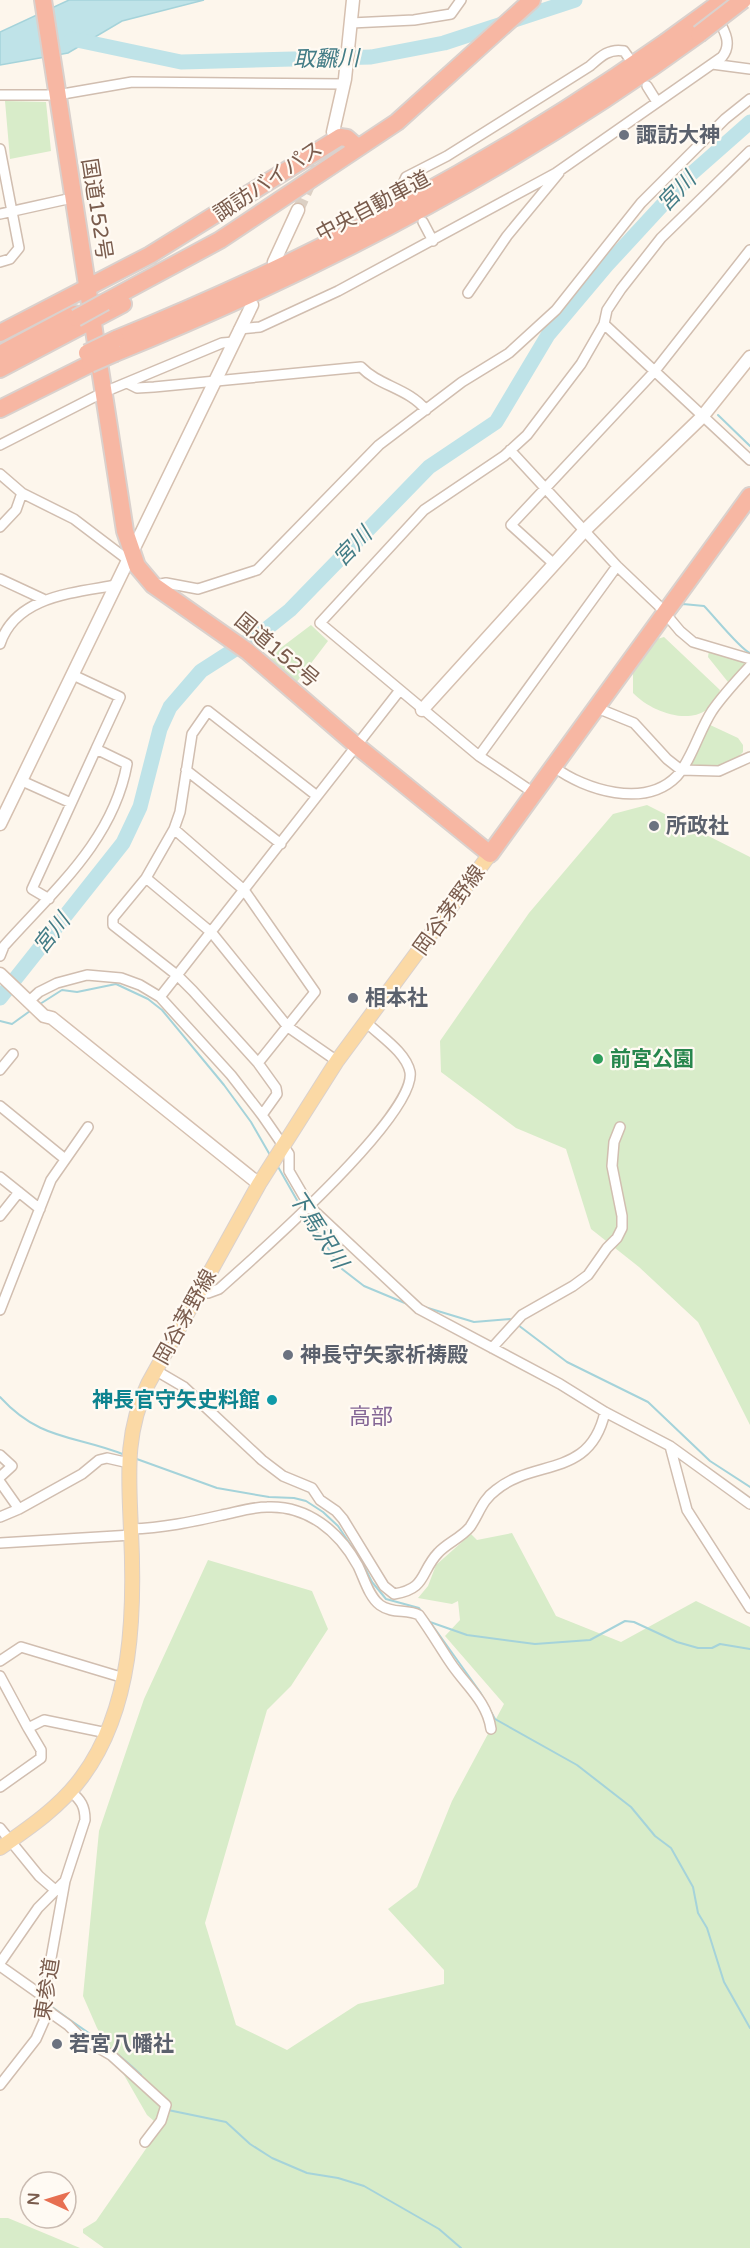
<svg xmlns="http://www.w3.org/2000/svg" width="750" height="2248" viewBox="0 0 750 2248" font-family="'Varela Round','Noto Sans JP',sans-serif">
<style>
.green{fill:#d8ecc9}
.water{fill:#bfe3e8;stroke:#a5d3da;stroke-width:1.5}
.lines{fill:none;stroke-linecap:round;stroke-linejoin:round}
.stream{stroke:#a5d3da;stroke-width:2}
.river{stroke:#bfe3e8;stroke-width:15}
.secondary-tunnel{stroke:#dcd0c4;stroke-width:12;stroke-dasharray:12 6;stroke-linecap:butt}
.street-casing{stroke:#d1beb0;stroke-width:12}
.secondary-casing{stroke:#d6c0b0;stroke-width:15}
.primary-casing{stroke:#dad1cd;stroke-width:16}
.highway-casing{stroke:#dad1cd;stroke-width:20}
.street{stroke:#fff;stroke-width:9}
.secondary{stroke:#fff;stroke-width:12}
.primary{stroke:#fbd9a5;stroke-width:14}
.highway{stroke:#f7b7a3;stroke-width:16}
.highway-bridge-casing{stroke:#dad1cd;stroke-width:20;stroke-linecap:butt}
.highway-bridge{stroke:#f7b7a3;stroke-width:16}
.worship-dot{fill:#6b7280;stroke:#fffaf3;stroke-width:2}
.leisure-dot{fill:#2e9e5b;stroke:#fffaf3;stroke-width:2}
.culture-dot{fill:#0f9aa8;stroke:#fffaf3;stroke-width:2}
.labels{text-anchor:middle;stroke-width:4.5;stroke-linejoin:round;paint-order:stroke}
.worship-label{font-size:21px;font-weight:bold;fill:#5b616d;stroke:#fffaf3;text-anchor:start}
.street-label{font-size:21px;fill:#7a5c4d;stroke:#fffaf3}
.leisure-label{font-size:21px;font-weight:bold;fill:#27864d;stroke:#fffaf3;text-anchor:start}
.culture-label{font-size:21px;font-weight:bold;fill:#0d838f;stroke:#fffaf3;text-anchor:end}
.water-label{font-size:22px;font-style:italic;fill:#437c86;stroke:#fffaf3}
.neighbourhood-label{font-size:22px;fill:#846695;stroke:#fffaf3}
</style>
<rect width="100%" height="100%" fill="#fdf6ec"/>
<path class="green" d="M5 101 46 102 51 151 10 159Z
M311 625 328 641 296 683 275 664 270 656Z
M664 637 720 690C708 732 655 716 633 693V672L657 639Z
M709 650 746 660 748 664 732 681 728 682 708 657Z
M708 724 738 738 743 745V752C727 770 708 769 686 766Z
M647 805 750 857V1425L698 1322 639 1267 591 1229 566 1149 516 1128 441 1072 440 1041 529 913 613 814Z
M512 1533 556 1616 621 1642 696 1601 750 1627V2248H104L83 2233V2229L96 2221 161 2127 147 2115 97 2028 83 1996 99 1831 144 1699 208 1560 312 1591 328 1629 291 1686 267 1710 205 1923 236 2025 287 2050 358 2004 444 1984V1970L388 1909 417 1887 452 1801 504 1704 445 1636 460 1620 458 1601 452 1604 418 1598 428 1586 436 1565 471 1534 477 1540Z
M0 2218H8L80 2248H0Z"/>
<path class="water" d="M69 0H204L122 21 68 53 0 65V32Z"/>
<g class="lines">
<path class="stream" d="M718 415 750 446
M675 614 683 604 704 606C713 615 741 650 750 653
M40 1004 62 990 77 992 116 984 148 999 162 1010 224 1085 251 1122 270 1155
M0 1021 12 1024 30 1011
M277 1165 302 1209
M305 1214 342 1269 364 1286 412 1306
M418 1305 474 1322 510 1319 513 1322
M518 1325 567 1362 648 1402 710 1461 750 1487
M0 1397C40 1441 75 1435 125 1455
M134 1458 217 1488 269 1497 294 1498 306 1501 323 1512 338 1526 362 1562 372 1582 386 1599 419 1608 430 1622 480 1692 495 1719 577 1765 631 1807 655 1836 671 1848 693 1887 698 1913 707 1928 724 1982 750 2028
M430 1622 467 1635 535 1644 590 1640 625 1621 634 1622 677 1642 698 1648H712L720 1644 750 1649
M51 2006C81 2029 114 2048 141 2075V2079
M143 2090 163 2108
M168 2110 226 2122 250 2144 272 2158 307 2173 338 2178 364 2186 439 2229 461 2248"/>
<path class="river" d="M72 39 181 62 371 57 444 43 575 0
M0 998 123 843 140 807 160 729 170 707 201 671 265 630 290 610 429 467 496 422 548 335 607 265 690 175 750 122"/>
<path class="secondary-tunnel" d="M298 210 327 145"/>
<g class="street-casing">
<path id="street" d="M351 23 414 20 451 14 461 0
M712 64 750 69
M647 86 657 102
M0 95H57L132 82 344 84
M0 149 19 248 10 259 0 262
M408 195 402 186 406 177 447 156 590 66C600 57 609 48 624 51L631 61
M0 214 72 198
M423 222 433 241
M468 293 507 236 559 173
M604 324 750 460
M239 329 260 327 338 291 556 173 722 57C733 44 724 30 717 17
M129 384 137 388 154 387 361 367C379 386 408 388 426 410
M0 445 102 393 222 343 234 342
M510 450 617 566 659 606 680 631 693 642 750 659
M0 474 22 493 74 519 128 560
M0 527 16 510 22 493
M554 564 511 525 654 372 750 250
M617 566 479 756 320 623 424 510 504 456 527 435 581 364 604 324 607 310 621 289 661 238 750 151
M0 579 43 599
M155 585 166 583 198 589 257 570 379 445 462 382 509 353 556 310 641 203 725 119 750 99
M0 644C16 596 73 593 116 585
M597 708 634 723 667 759 681 770 719 771 750 757
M479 756 534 793
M554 767C585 790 645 809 677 776 692 759 699 731 712 711 723 695 737 680 750 666
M186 770 281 844
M22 781 71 803
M174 829 244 890 315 992 258 1063
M146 878 212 933 288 1027 337 1061
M49 899 32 889 96 749
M0 956 4 946C54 890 113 841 127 764L96 749 120 697 73 675
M160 997 400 690
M28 1002 39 992 57 983 87 975 121 978 140 985 160 997 231 1075 262 1115 289 1154V1171L310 1207 419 1309 560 1384 605 1412 670 1446 750 1504
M0 1070 13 1054
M0 1106 65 1159
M262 1115 277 1094 276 1088 258 1063 193 991 178 976 113 925V918L146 878 174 829 180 812 192 734 208 711 317 796
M0 1177 40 1209
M0 1216 19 1192
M198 1293H208L219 1289C254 1258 417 1115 410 1072 406 1052 380 1036 366 1022
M0 1310 51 1180 88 1127
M492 1348 522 1315 573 1286 588 1275 607 1248 617 1238 622 1228V1216L612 1166 614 1142 620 1127
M155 1370 184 1387 262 1460 283 1476 312 1488 320 1500 336 1511 343 1519 384 1586 394 1594C427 1589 420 1572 438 1553 447 1543 461 1538 470 1527 479 1514 482 1500 496 1490 535 1458 590 1479 605 1412
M670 1446 687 1510 750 1608
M0 1455 12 1466 0 1477
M0 1482 19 1509
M0 1517 19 1509 82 1474 99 1460 107 1458 129 1463
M131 1529C163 1528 191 1522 222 1515 237 1512 252 1507 267 1507 307 1505 339 1531 358 1566 364 1578 369 1597 380 1605 392 1614 407 1609 419 1615 430 1630 440 1647 450 1662 465 1685 487 1701 491 1729
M0 1543 132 1535
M0 1661 21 1647 124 1678
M0 1676 28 1728 44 1720 107 1733
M0 1787 41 1758V1750L28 1728
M0 1828 39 1876 54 1889
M0 1963 38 1908 65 1881
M0 1966 44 1997
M44 2008 68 2025 80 2037 111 2055 166 2105 161 2121 145 2142
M0 2085 36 2039 44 2021V1997L65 1881 85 1820C85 1806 81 1800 70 1791"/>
</g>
<g class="secondary-casing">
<path id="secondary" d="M333 132 345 79 353 0
M274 262 298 210
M422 710 585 530 702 417 750 357
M0 824 252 305
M0 974 44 1016 52 1018 259 1184"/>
</g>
<g class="primary-casing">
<path id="primary" d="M0 1848C29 1828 61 1806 82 1777 133 1708 135 1613 131 1531 129 1477 124 1434 148 1384L259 1184 337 1061 490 854"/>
</g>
<g class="highway-casing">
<path id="highway" d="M43 0 125 531 137 566 153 585 247 651 357 746 490 854 750 496
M105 302 220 240 397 122 532 0
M0 333 150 255 340 137 347 138 355 145
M116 339C330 252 538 140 723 0
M115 353C320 270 521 164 699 34
M0 354 75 314
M0 369 123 304
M0 409 90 364"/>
</g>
<use href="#street" class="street"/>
<use href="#secondary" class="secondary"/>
<use href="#primary" class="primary"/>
<use href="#highway" class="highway"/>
<g class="highway-bridge-casing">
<path id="highway-bridge" d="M699 34 743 0
M76 318 105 302
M87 353 116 339
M90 364 115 353"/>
</g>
<use href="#highway-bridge" class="highway-bridge"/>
</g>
<g class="worship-dot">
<circle cx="624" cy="135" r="6"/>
<circle cx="654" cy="826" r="6"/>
<circle cx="353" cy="998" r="6"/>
<circle cx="288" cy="1355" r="6"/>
<circle cx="57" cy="2044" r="6"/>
</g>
<circle class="leisure-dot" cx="598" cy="1059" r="6"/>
<circle class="culture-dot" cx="272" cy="1400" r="6"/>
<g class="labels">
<g class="worship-label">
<text x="636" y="142">諏訪大神</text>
<text x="666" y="833">所政社</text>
<text x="365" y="1005">相本社</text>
<text x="300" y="1362">神長守矢家祈祷殿</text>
<text x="69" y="2051">若宮八幡社</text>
</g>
<g class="street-label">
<text transform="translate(268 181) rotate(-34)" y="7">諏訪バイパス</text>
<text transform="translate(373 206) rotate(-28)" y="7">中央自動車道</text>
<text transform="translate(97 209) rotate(81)" y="7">国道152号</text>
<text transform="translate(277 650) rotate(40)" y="7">国道152号</text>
<text transform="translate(449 910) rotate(-54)" y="7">岡谷茅野線</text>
<text transform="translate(185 1317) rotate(-61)" y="7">岡谷茅野線</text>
<text transform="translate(47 1989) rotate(-81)" y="7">東参道</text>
</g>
<g class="leisure-label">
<text x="610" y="1066">前宮公園</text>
</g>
<g class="culture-label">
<text x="260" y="1407">神長官守矢史料館</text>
</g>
<g class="water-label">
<text transform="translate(326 58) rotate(-1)" y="8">取飜川</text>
<text transform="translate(676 191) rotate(-46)" y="8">宮川</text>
<text transform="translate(352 546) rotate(-46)" y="8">宮川</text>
<text transform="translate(51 933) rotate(-52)" y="8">宮川</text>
<text transform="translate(319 1229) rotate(57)" y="8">下馬沢川</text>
</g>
<g class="neighbourhood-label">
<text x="371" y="1424">高部</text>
</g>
</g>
<g transform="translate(48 2200) rotate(274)"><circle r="28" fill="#fffaf3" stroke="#cabbb1" stroke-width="1.5"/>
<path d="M0-4.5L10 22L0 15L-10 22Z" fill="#e76f51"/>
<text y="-9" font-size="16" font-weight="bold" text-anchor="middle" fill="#7a5c4d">N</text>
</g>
</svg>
